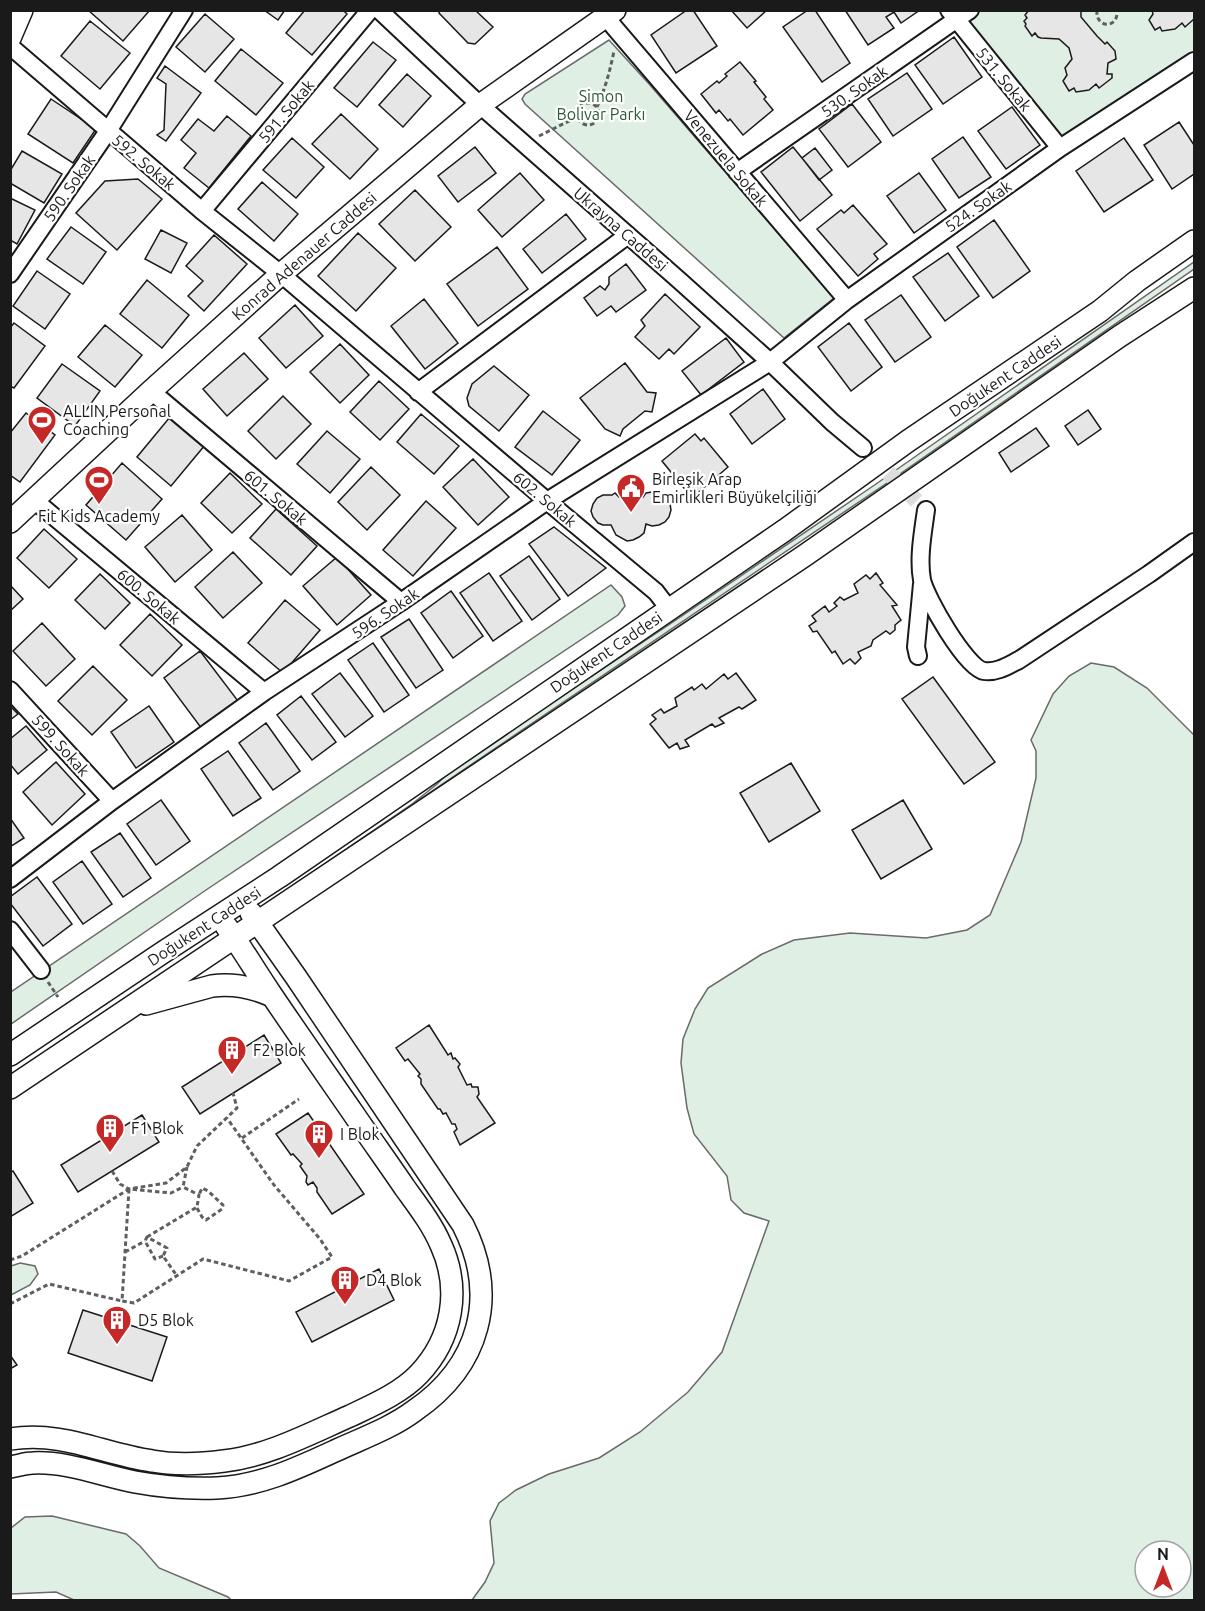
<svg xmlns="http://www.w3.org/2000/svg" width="1205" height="1611" viewBox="0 0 1205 1611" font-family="Ubuntu,sans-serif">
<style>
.green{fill:#e0efe3;stroke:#6a6a6a;stroke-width:1.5;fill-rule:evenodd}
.building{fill:#e6e6e6;stroke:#1a1a1a;stroke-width:1.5}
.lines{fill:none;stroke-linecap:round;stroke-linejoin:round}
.minor-tunnel{stroke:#ddd;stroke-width:16;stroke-dasharray:16 8;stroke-linecap:butt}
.minor-casing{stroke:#1a1a1a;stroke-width:20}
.major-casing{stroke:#1a1a1a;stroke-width:24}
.path{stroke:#5f5f5f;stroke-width:3;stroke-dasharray:4.5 3;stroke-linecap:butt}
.minor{stroke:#fff;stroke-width:16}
.major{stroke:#fff;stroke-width:21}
.labels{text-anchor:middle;stroke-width:4.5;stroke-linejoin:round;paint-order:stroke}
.street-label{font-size:16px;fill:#1a1a1a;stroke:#fff}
.park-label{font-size:16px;fill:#2b5a34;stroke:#fff}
.poi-label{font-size:16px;fill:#1a1a1a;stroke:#fff;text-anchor:start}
</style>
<rect width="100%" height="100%" fill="#fff"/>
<path class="green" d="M970 10 1194 11V61L1060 148 956 20Z
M609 40 650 85 834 298 784 338 525 104 522 99 525 94Z
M1194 262V269L884 485 292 886 412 804 437 784 451 770 676 620 876 484Z
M611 585 622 597 625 606 618 615 206 890 11 1024V992Z
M1091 663 1114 667 1147 688 1194 735V1600H472L485 1582 494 1563 490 1521 499 1503 516 1490 549 1474 599 1458 640 1432 688 1392 722 1352 769 1221 744 1213 731 1200 727 1176 694 1134 687 1108 681 1063 683 1039 695 1009 708 988 762 954 794 940 850 933 926 938 967 930 990 915 1021 842 1036 778V751L1031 740 1053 694 1069 676ZM1145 1551H1181V1587H1145Z
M20 1263 35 1266 38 1274 30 1285 11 1295V1266Z
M52 1516 126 1534 140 1546 159 1568 228 1597 231 1600H74L56 1592 11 1594V1528L25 1517Z"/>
<path class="building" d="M88 10H150L123 41Z
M264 10H285L278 20Z
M305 10H343L347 14 312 55 286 33Z
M440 10H475L493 27 475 44 468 43 439 13Z
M687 10H693L717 46 676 73 651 35Z
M731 10H767L747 28Z
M808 10H815L850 63 822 82 783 27Z
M845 10H920L901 23 894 12 886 17 894 28 868 45Z
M1029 10H1081V17L1097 36 1105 44 1107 42 1115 51 1116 59 1108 63 1107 74H1112V78L1099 88 1096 84 1089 90 1076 92 1074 88 1069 91 1063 81 1067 75 1065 68 1072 59 1069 48 1059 39 1041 38 1038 37 1035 33 1032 36 1025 26 1026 24 1024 21 1027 18 1025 15Z
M1152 10H1194V19L1185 27 1182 23 1175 29 1162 31 1160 27 1155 30 1149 20 1153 14Z
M205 14 234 39 205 72 176 47Z
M90 21 130 53 100 89 61 56Z
M954 37 982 77 943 104 915 65Z
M373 42 396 60 357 107 334 88Z
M241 49 283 83 256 115 215 81Z
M740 62 756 81 754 82 766 97 764 99 773 110 743 135 730 119 728 121 719 110 716 113 701 94 717 81 719 83 727 76 725 74Z
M165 66 201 93 166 141 157 135 164 130 166 84 157 78Z
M907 73 932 109 893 136 868 99Z
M407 74 431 96 403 127 379 105Z
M51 99 96 129 73 163 28 134Z
M852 104 881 142 848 167 819 129Z
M1012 107 1040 145 1006 169 978 131Z
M341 114 378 149 350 179 312 144Z
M227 116 251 136 209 188 184 168 196 153 181 140 198 119 214 131Z
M1179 122 1194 145V174L1172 189 1144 145Z
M963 137 991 177 959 198 932 159Z
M292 138 324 167 296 198 263 170Z
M1124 138 1153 180 1104 212 1076 171Z
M475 147 496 173 458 202 438 176Z
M793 147 832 195 800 221 761 172Z
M815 148 832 170 819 180 802 158Z
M22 151 62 174 44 203 10 183V171Z
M520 173 544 200 502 237 478 210Z
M919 173 946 210 914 233 887 196Z
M138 179 162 199 117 250 76 213 105 181Z
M262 182 298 214 274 241 238 209Z
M415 190 451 227 415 261 379 224Z
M10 198 35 210 17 244 10 240Z
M853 205 887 244 874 254 878 259 858 276 817 229 841 210 844 213Z
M566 214 586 239 542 273 523 249Z
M994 220 1030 271 993 298 957 247Z
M71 227 106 252 83 284 47 259Z
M161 230 187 243 171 273 145 259Z
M358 233 396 268 356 311 318 276Z
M214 235 247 264 204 311 188 296 203 281 186 266Z
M497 247 528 289 478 326 447 284Z
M948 253 979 296 945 321 913 277Z
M626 264 646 290 616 312 611 306 597 316 584 298 600 286 605 290 609 284V277Z
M37 271 70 294 45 329 13 306Z
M147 280 189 315 162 348 120 314Z
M665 294 700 327 674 354 669 349 659 359 635 337 645 326 641 320Z
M901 295 931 337 895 362 865 320Z
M424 299 458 343 425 369 391 326Z
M295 305 323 336 286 368 259 338Z
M14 323 45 346 14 388 10 386V328Z
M849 323 882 367 851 391 818 347Z
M105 325 142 355 115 387 78 357Z
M726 338 744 362 701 395 682 371Z
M340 344 369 375 340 403 310 372Z
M244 353 268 379 227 416 203 389Z
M625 363 647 392 656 393 652 412 645 411 623 429 620 436 605 429 580 398Z
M62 364 100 391 75 426 37 398Z
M494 366 529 395 499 431 469 406 467 398 472 384Z
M379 381 409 409 380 440 350 412Z
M763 389 785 419 752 444 730 414Z
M283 396 311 424 276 459 248 431Z
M1088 410 1101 429 1078 445 1065 426Z
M543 411 580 440 552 475 515 447Z
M26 413 55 435 20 482 10 475V433Z
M421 414 459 446 434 474 397 442Z
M170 417 205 445 171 486 137 457Z
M1036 428 1049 446 1011 472 999 453Z
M327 431 360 459 330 493 297 464Z
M695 434 701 441 704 438 728 467 692 498 662 461Z
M473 459 509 497 478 525 443 487Z
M122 463 162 499 126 540 86 505Z
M371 467 400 495 367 530 338 502Z
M230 473 262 504 232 533 201 503Z
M634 486 643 497 646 493 652 492 664 495 670 504 671 510 669 517 665 522 659 525 652 526 646 524 644 533 639 537 633 540 627 541 616 535 611 525H603L598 523 593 517 591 511 593 504 597 498 603 495H612L615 493 619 497Z
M426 501 456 528 413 576 383 550Z
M276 509 317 546 291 575 250 538Z
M182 515 212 550 175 582 145 547Z
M554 527 606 568 568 596 529 544Z
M44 529 77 559 49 588 17 558Z
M233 552 262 583 223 618 195 587Z
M529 556 560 599 532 620 500 576Z
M337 557 371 595 337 625 303 586Z
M489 573 522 621 493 641 460 593Z
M876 573 883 583 880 585 897 605 892 606 901 620 895 625V630L890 634 886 631 873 640 871 646 858 652 861 658 855 664 850 659 843 664 835 651 832 653 817 631 813 632 809 626 816 621 812 616 825 606 829 612 837 606 834 603 840 597 844 600 858 593 854 584 866 575 870 579Z
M100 574 130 603 105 629 75 600Z
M10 585 23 599 10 611Z
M451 591 483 636 453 658 421 613Z
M285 600 320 630 283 673 248 643Z
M150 614 182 645 152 676 120 645Z
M409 619 443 670 416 688 381 637Z
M42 623 75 659 46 686 13 651Z
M373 643 409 695 384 712 348 660Z
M200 651 238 701 202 729 164 678Z
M93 666 127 700 92 735 58 701Z
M340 673 373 716 345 737 312 694Z
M736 673 756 700 742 709 739 707 719 718 724 723 715 727 712 724 685 740 689 746 680 749 677 743 669 748 650 724 656 719 652 715 661 709 664 713 677 706 675 698 692 687 694 690 702 684 706 689 724 674 728 679Z
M933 677 995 762 964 784 902 699Z
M301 696 336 742 312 760 277 715Z
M10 706 18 714 10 720Z
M149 706 174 742 136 768 111 732Z
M266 723 300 771 273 790 239 743Z
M26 726 47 750 18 774 10 764V739Z
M228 751 261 798 233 816 201 769Z
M56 762 85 794 52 825 23 792Z
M791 763 820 811 769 842 740 793Z
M161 800 190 841 156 865 127 824Z
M903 800 932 849 881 879 852 830Z
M10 818 24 838 10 847Z
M120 833 151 878 123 897 91 852Z
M82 861 112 904 83 924 53 882Z
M37 877 72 924 43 946 10 903V897Z
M429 1025 448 1055 451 1053 453 1059 455 1058 460 1064 458 1067 467 1085 471 1084 472 1087H478L479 1094 477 1097 495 1123 460 1145 454 1132 457 1129 455 1124H452L446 1113 443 1114 440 1109H438L421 1084V1079L418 1076 420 1074 408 1059 405 1061 396 1048Z
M264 1035 281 1063 200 1114 182 1087Z
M308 1113 364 1194 332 1214 317 1192V1188L313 1182 308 1185 306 1182 307 1176 300 1166 302 1164 293 1154 291 1155 276 1134Z
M142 1115 159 1142 78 1192 61 1165Z
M13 1171 33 1203 10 1217V1173Z
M379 1269 394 1300 312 1342 296 1312Z
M83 1310 167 1337 152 1381 68 1353Z
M10 1355 17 1365 10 1369Z"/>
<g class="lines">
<path class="minor-tunnel" d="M871 456 926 510"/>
<g class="minor-casing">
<path id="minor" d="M379 10 480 105 680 281 770 362 832 422 863 448
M604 10 606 16 614 27 847 300
M949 10 1060 148
M10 46 202 211 281 274 547 501 656 592 669 609
M737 172 970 10
M202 211 370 10
M10 274 108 131 184 10
M151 391 401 602
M418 392 628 235
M34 500 264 692
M926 510C923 532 918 558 922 580 926 598 966 668 984 671 997 673 1009 665 1019 660L1149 574 1194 542
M918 656 916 647 922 584
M10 690 112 801
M10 879 112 801 264 692 401 602 547 501 770 362 847 300 1060 148 1194 61
M10 930 41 970"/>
</g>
<g class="major-casing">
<path id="major" d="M10 38 22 10
M10 522 151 391 281 274 480 105 615 10
M146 1004 212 986C234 983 252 987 272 996
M10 1055 162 953 279 877 785 530 908 441 1100 311 1137 281 1194 241
M10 1088 804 556 1120 336 1194 288
M10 1439C64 1431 102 1454 152 1461 175 1465 201 1464 224 1461 268 1456 309 1434 350 1416 373 1405 401 1393 419 1374 453 1338 461 1289 441 1245 432 1224 418 1206 405 1188 388 1163 370 1138 353 1113 326 1074 298 1034 271 994 256 972 242 948 226 926
M10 1467C18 1466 25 1463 33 1463 66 1461 103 1476 135 1482 162 1487 189 1489 217 1488 260 1486 298 1468 337 1450 363 1438 391 1428 414 1411 480 1366 499 1296 463 1225L296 977 251 913"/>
</g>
<path class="path" d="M1097 10C1095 29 1119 29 1117 10
M577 114a11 11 0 1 1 22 0a11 11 0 1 1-22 0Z
M597 107C605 89 610 71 614 51
M539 136 577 117
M48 982 58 997
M242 1138 299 1099
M112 1171 120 1184 129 1189 166 1183 187 1167 197 1146 237 1108 233 1093
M129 1189 122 1301 134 1303 203 1259 289 1281 332 1257 320 1239 274 1185 227 1118
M197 1208 202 1217 206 1220 222 1209 223 1205 208 1191 202 1188 199 1195
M147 1237 197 1207 199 1195 183 1187 187 1167
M125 1252 145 1241
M163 1256 155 1259 145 1241 147 1237 167 1248 163 1256 177 1276
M10 1260 22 1256 129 1189 171 1193 183 1187
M10 1304 49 1284 122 1301"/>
<use href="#minor" class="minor"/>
<use href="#major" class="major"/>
</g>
<defs>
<g id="stadium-pin" transform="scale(1.5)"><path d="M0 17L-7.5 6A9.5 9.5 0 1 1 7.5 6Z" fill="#c62828" stroke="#fff"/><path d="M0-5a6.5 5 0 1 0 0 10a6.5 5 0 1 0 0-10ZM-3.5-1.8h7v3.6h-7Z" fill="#fff"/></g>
<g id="civic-pin" transform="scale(1.5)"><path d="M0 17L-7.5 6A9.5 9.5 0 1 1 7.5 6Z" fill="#c62828" stroke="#fff"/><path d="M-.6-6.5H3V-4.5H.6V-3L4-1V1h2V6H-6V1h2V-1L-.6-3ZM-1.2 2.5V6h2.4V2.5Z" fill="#fff"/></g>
<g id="building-pin" transform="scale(1.5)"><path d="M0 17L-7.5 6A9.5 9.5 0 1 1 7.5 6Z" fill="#c62828" stroke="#fff"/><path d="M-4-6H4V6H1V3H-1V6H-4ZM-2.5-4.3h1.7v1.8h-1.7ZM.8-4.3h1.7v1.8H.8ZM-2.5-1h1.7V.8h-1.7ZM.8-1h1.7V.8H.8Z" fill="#fff"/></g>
</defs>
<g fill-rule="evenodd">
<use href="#stadium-pin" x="42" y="420"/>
<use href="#stadium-pin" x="99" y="480"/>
<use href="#civic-pin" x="631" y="488"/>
<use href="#building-pin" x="232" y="1050"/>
<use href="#building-pin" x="110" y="1128"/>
<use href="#building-pin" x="319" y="1134"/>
<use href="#building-pin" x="345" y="1280"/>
<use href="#building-pin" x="117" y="1320"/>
</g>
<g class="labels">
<g class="street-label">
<text transform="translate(1004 79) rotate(51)" y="6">531. Sokak</text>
<text transform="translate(854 91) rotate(-35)" y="6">530. Sokak</text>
<text transform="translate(286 111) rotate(-50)" y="6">591. Sokak</text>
<text transform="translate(726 158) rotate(50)" y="6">Venezuela Sokak</text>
<text transform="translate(144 162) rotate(40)" y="6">592. Sokak</text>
<text transform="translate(69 188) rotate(-55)" y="6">590. Sokak</text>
<text transform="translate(978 206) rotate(-35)" y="6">524. Sokak</text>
<text transform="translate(621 229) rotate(41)" y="6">Ukrayna Caddesi</text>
<text transform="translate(304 256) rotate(-41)" y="6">Konrad Adenauer Caddesi</text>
<text transform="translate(1005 376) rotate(-34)" y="6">Doğukent Caddesi</text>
<text transform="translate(276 497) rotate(40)" y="6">601. Sokak</text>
<text transform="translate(545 499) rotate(40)" y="6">602. Sokak</text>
<text transform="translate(149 596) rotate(40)" y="6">600. Sokak</text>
<text transform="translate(385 613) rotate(-34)" y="6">596. Sokak</text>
<text transform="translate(606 652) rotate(-34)" y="6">Doğukent Caddesi</text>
<text transform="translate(61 745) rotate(48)" y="6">599. Sokak</text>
<text transform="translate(204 926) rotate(-33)" y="6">Doğukent Caddesi</text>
</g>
<g class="park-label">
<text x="601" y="102">Simon<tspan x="601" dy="18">Bolivar Parkı</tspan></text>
</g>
<g class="poi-label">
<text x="63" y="417">ALLIN Personal<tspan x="63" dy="18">Coaching</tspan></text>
<text x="652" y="485">Birleşik Arap<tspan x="652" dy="18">Emirlikleri Büyükelçiliği</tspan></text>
<text x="99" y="522" text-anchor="middle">Fit Kids Academy</text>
<text x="253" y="1056">F2 Blok</text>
<text x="131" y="1134">F1 Blok</text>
<text x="340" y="1140">I Blok</text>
<text x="366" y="1286">D4 Blok</text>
<text x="138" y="1326">D5 Blok</text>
</g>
</g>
<rect width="1205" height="1611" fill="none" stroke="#1a1a1a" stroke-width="24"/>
<g transform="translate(1163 1569)"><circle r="28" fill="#ffffff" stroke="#a3a3a3" stroke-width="1.5"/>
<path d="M0-4.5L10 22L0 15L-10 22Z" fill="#c62828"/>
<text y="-9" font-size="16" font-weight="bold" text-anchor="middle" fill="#1a1a1a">N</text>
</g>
</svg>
